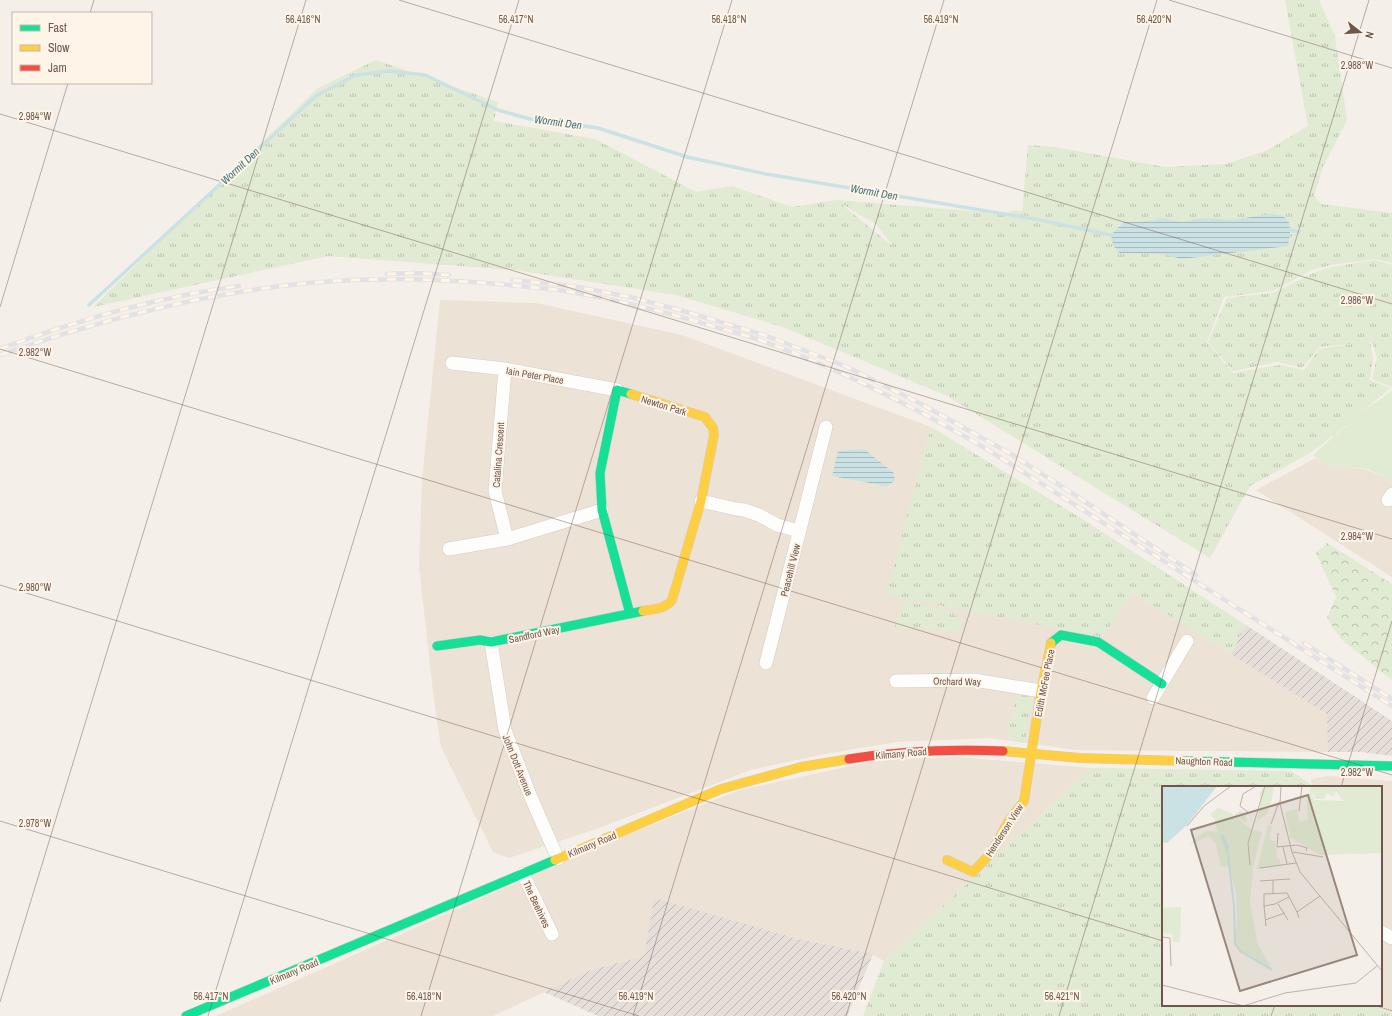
<svg xmlns="http://www.w3.org/2000/svg" width="1392" height="1016" viewBox="0 0 1392 1016" font-family="'Archivo Narrow',sans-serif">
<style>
.residential{fill:#ede2d6}
.industrial{fill:url(#industrial-furrows)}
.grass{fill:url(#grass-tufts);fill-rule:evenodd}
.forest{fill:url(#forest-crowns)}
.park{fill:#e1ead3}
.water{fill:url(#water-rules)}
.lines{fill:none;stroke-linecap:round;stroke-linejoin:round}
.stream{stroke:#cbe2e4;stroke-width:3.5}
.street-casing{stroke:#d3ccc5;stroke-width:14}
.fast-casing{stroke:#d3ccc5;stroke-width:10}
.slow-casing{stroke:#d3ccc5;stroke-width:10}
.jam-casing{stroke:#d3ccc5;stroke-width:10}
.street{stroke:#fdfdfc;stroke-width:13}
.fast{stroke:#16e098;stroke-width:9}
.slow{stroke:#ffcf43;stroke-width:9}
.jam{stroke:#f24e42;stroke-width:9}
.rail-casing{stroke:#e3e1e4;stroke-width:4.5}
.rail{stroke:#fef4e8;stroke-width:3;stroke-dasharray:9;stroke-linecap:butt}
.ticks{fill:none;stroke:#70574b;stroke-width:1;stroke-opacity:0.45}
.labels{text-anchor:middle;stroke-width:4;stroke-linejoin:round;paint-order:stroke}
.street-label{font-size:10px;fill:#70574b;stroke:#fef4e8}
.water-label{font-size:11px;font-style:italic;fill:#43747b;stroke:#fef4e8}
.inset-river{fill:none;stroke:#cbe2e4;stroke-width:2}
.inset-road{fill:none;stroke:#bfb2a9;stroke-width:1}
.view{fill:#99877c;fill-opacity:0.15;stroke:#99877c;stroke-width:2}
.inset-edge{fill:none;stroke:#70574b;stroke-width:2}
.ticks-label{font-size:10px;text-anchor:middle;fill:#70574b;stroke:#fef4e8;stroke-width:4;stroke-linejoin:round;paint-order:stroke}
</style>
<defs>
<pattern id="industrial-furrows" width="10" height="10" patternUnits="userSpaceOnUse"><rect width="10" height="10" fill="#e6dfd9"/><path d="M-1 1l2-2M0 10L10 0M9 11l2-2" fill="none" stroke="#bfb8b2"/></pattern>
<pattern id="grass-tufts" width="24" height="20" patternUnits="userSpaceOnUse"><rect width="24" height="20" fill="#e1ead3"/><path d="M3 7l-1-3M5 7V3M7 7l1-3M15 17l-1-3M17 17v-4M19 17l1-3" fill="none" stroke="#bbc0ad"/></pattern>
<pattern id="forest-crowns" width="20" height="18" patternUnits="userSpaceOnUse"><rect width="20" height="18" fill="#e1ead3"/><path d="M2 6a3 3 0 1 1 6 0M12 15a3 3 0 1 1 6 0" fill="none" stroke="#bbc0ad"/></pattern>
<pattern id="water-rules" width="6" height="5" patternUnits="userSpaceOnUse"><rect width="6" height="5" fill="#cbe2e4"/><path d="M0 2.5h6" fill="none" stroke="#a9babb"/></pattern>
</defs>
<rect width="100%" height="100%" fill="#f4efe8"/>
<path class="residential" d="M440 300 536 303 682 335 931 427 887 595 1133 593 1328 714V752L1076 750 989 738 897 742 825 754 751 770 596 829 509 858 493 852 441 747 434 701 419 566 422 481Z
M1316 458 1328 466 1350 469H1364L1392 479V577L1256 490Z
M958 757 1091 768 884 961 872 954 798 939 654 899 644 956 591 970 493 1016H216L611 841 740 790 878 760Z
M1328 776 1392 781V1012L1379 1005H1381V787H1312L1311 779Z"/>
<path class="industrial" d="M1246 625 1392 721V756L1362 752H1328L1327 714 1231 654Z
M654 898 798 939 873 954 847 1016H598L544 992 591 970 644 956Z"/>
<path class="grass" d="M1285 0H1319L1335 37 1347 120 1323 167 1314 196 1321 204 1392 213V263L1375 259 1331 265 1312 270 1273 291 1224 297 1207 342 1233 373 1280 365 1304 370 1319 349 1352 344 1319 347 1302 368 1278 362 1233 371 1208 342 1227 298 1273 293 1313 273 1332 267 1375 260 1392 265V387L1372 379 1377 358 1372 342H1370L1373 359 1370 380 1390 388 1334 435 1310 453 1250 486 1210 558 947 396 783 327 676 295 515 270 328 256 93 307 318 88 376 60 498 102 494 121 595 139 696 192 732 186 792 207 837 200 1007 214 1014 210 1022 211 1028 145 1054 147 1165 167 1226 164 1268 150 1308 126ZM840 203 876 224 892 245H891Z
M931 427 1084 520 1246 625 1231 654 1133 593 1102 637 886 595Z
M903 601 951 611 961 621 963 632 895 627Z
M1018 690 1033 694 1025 741 1007 739V733Z
M1091 768 1291 771 1312 785V787H1163V1005H1375L1392 1013V1016H863L884 961Z"/>
<path class="forest" d="M1327 543 1392 584V680L1341 639 1327 618 1336 597 1316 553Z"/>
<path class="park" d="M1392 391V479L1365 468 1350 469 1328 466 1313 455 1360 413Z"/>
<path class="water" d="M1271 214C1294 215 1291 228 1288 246L1182 259 1162 254 1119 253 1113 245 1111 235 1124 222H1143L1162 218 1182 222 1202 218 1232 220Z
M864 449 894 473 895 481 886 486 832 476 838 451Z"/>
<g class="lines">
<path class="stream" d="M1291 230 1299 232
M89 305 316 96 356 75 390 71 425 75 498 110 530 119 598 128 687 157 766 174 1035 219 1111 235"/>
<g class="street-casing">
<path id="street" d="M452 363 505 369 617 390
M505 369 495 491 507 539
M1388 500 1392 494
M701 501 736 509 744 510 759 515 777 525 799 531
M449 549 507 539 602 510
M491 642 505 730 530 795 558 859
M766 663 826 427
M896 681 974 680 1041 691
M1153 698 1187 641
M523 874 552 934
M1381 932 1392 938"/>
</g>
<g class="fast-casing">
<path id="fast" d="M630 614 602 510 600 473 617 390 631 394
M1051 643 1061 635 1098 642 1162 684
M437 646 480 640 491 642 643 611
M1184 761 1392 766
M186 1016 555 860"/>
</g>
<g class="slow-casing">
<path id="slow" d="M631 394 705 417 713 428 714 435 701 501 672 600C666 609 653 609 643 611
M1003 751 1080 758 1184 761
M555 860 721 789 801 767 849 759
M947 860 973 872 991 853 1008 822 1024 801 1041 691 1051 643"/>
</g>
<g class="jam-casing">
<path id="jam" d="M849 759C899 751 951 749 1003 751"/>
</g>
<use href="#street" class="street"/>
<use href="#fast" class="fast"/>
<use href="#slow" class="slow"/>
<use href="#jam" class="jam"/>
<g class="rail-casing">
<path id="rail" d="M387 274 414 273 449 275
M513 280 572 286 630 297 687 312 764 335 845 366 923 405 1011 454 1078 497 1196 575
M0 349C77 320 158 297 239 286
M0 355C91 323 185 298 281 286 360 276 441 278 519 286 536 288 554 289 571 292 618 300 666 312 712 326 727 330 742 334 757 339 838 368 915 407 990 451L1392 706
M1304 643 1392 699"/>
</g>
<use href="#rail" class="rail"/>
</g>
<path class="ticks" d="M399 0 1392 304M1169 0 1392 68M90 13 94 0M0 114 1392 539M0 307 68 83M0 349 1392 775M0 585 1163 941M1341 787 1392 621M0 821 639 1016M0 1002 306 0M1374 1005 1392 1011M208 1016 519 0M421 1016 732 0M633 1016 944 0M846 1016 1157 0M1059 1016 1369 0M1271 1016 1275 1005"/>
<g class="labels">
<g class="street-label">
<text transform="translate(535 375) rotate(10)" y="4">Iain Peter Place</text>
<text transform="translate(664 405) rotate(17)" y="4">Newton Park</text>
<text transform="translate(498 455) rotate(-86)" y="4">Catalina Crescent</text>
<text transform="translate(790 570) rotate(-76)" y="4">Peacehill View</text>
<text transform="translate(534 634) rotate(-12)" y="4">Sandford Way</text>
<text transform="translate(957 681) rotate(1)" y="4">Orchard Way</text>
<text transform="translate(1044 683) rotate(-79)" y="4">Edith McFee Place</text>
<text transform="translate(901 753) rotate(-5)" y="4">Kilmany Road</text>
<text transform="translate(1204 761) rotate(2)" y="4">Naughton Road</text>
<text transform="translate(518 765) rotate(68)" y="4">John Dott Avenue</text>
<text transform="translate(1004 830) rotate(-57)" y="4">Henderson View</text>
<text transform="translate(592 844) rotate(-23)" y="4">Kilmany Road</text>
<text transform="translate(537 904) rotate(65)" y="4">The Beehives</text>
<text transform="translate(294 971) rotate(-23)" y="4">Kilmany Road</text>
</g>
<g class="water-label">
<text transform="translate(558 122) rotate(8)" y="4">Wormit Den</text>
<text transform="translate(240 166) rotate(-43)" y="4">Wormit Den</text>
<text transform="translate(874 192) rotate(10)" y="4">Wormit Den</text>
</g>
</g>
<g transform="translate(1162 786)">
<rect width="220" height="220" fill="#f4efe8"/>
<path d="M149 0H220V67L158 69 128 52 123 26 135 23 137 36 146 34 145 17ZM148 3 154 13H162L165 7 171 11 174 7 167 5 175 6 179 13 184 15 152 14ZM56 22 69 27 90 44 100 46 91 82 88 117 96 158 110 183 77 165 72 159 73 144 75 143 74 106 67 80 59 81 54 58 47 50 27 59 36 50 45 45 55 46 53 34 48 28ZM106 39 110 40 107 53 113 55 115 73 117 72 119 80 95 83ZM19 121 18 156H11L10 148 0 147V122Z" fill="#e1ead3" fill-rule="evenodd"/>
<path d="M103 0H112L109 17 105 28 96 34 99 14 97 8Z" fill="#e1ead3"/>
<path d="M79 24 84 28 85 38 72 29Z" fill="#e1ead3"/>
<path d="M0 0H55L25 39 5 57 0 56ZM61 48 67 60 66 69 58 50Z" fill="#cbe2e4"/>
<path class="inset-river" d="M66 69 72 120 73 157 78 165 110 184"/>
<path class="inset-road" d="M119 0 118 18 130 66 138 86 220 185M137 25 140 0M87 27 78 20 81 8 94 0M109 38 117 16M25 40 42 20 69 0M116 47 115 61 135 59 145 62 144 65M121 61 125 78M131 66 161 71M88 79 86 57 103 0M98 82 134 77M111 94V107M98 95 128 93M127 111 113 118 102 120V108L124 107H125L135 126 137 132M116 118 126 134M102 120 104 140M135 126 158 110M103 134 123 127M0 151 8 152 9 180M0 199 82 220M81 220 123 207 194 197 215 180"/>
<path class="view" d="M146 9 195 169 78 205 29 44Z"/>
<rect width="220" height="220" class="inset-edge"/>
</g>
<g class="ticks-label">
<text x="303" y="23">56.416°N</text>
<text x="516" y="23">56.417°N</text>
<text x="729" y="23">56.418°N</text>
<text x="941" y="23">56.419°N</text>
<text x="1154" y="23">56.420°N</text>
<text x="1357" y="69">2.988°W</text>
<text x="35" y="120">2.984°W</text>
<text x="1357" y="304">2.986°W</text>
<text x="35" y="356">2.982°W</text>
<text x="1357" y="540">2.984°W</text>
<text x="35" y="591">2.980°W</text>
<text x="1357" y="776">2.982°W</text>
<text x="35" y="827">2.978°W</text>
<text x="211" y="1000">56.417°N</text>
<text x="424" y="1000">56.418°N</text>
<text x="636" y="1000">56.419°N</text>
<text x="849" y="1000">56.420°N</text>
<text x="1062" y="1000">56.421°N</text>
</g>
<rect x="12" y="12" width="140" height="72" fill="#fef4e8" stroke="#c5b5a9"/>
<rect x="20" y="25" width="20" height="6" fill="#16e098" stroke="#c5b5a9"/>
<text x="48" y="32" font-size="12" fill="#70574b">Fast</text>
<rect x="20" y="45" width="20" height="6" fill="#ffcf43" stroke="#c5b5a9"/>
<text x="48" y="52" font-size="12" fill="#70574b">Slow</text>
<rect x="20" y="65" width="20" height="6" fill="#f24e42" stroke="#c5b5a9"/>
<text x="48" y="72" font-size="12" fill="#70574b">Jam</text>
<g transform="translate(1360 32) rotate(107)" stroke="#fef4e8" stroke-width="3" paint-order="stroke">
<path d="M0-3L7 15L0 10L-7 15Z" fill="#70574b"/>
<text y="-6" font-size="11" font-weight="bold" text-anchor="middle" fill="#70574b">N</text>
</g>
</svg>
